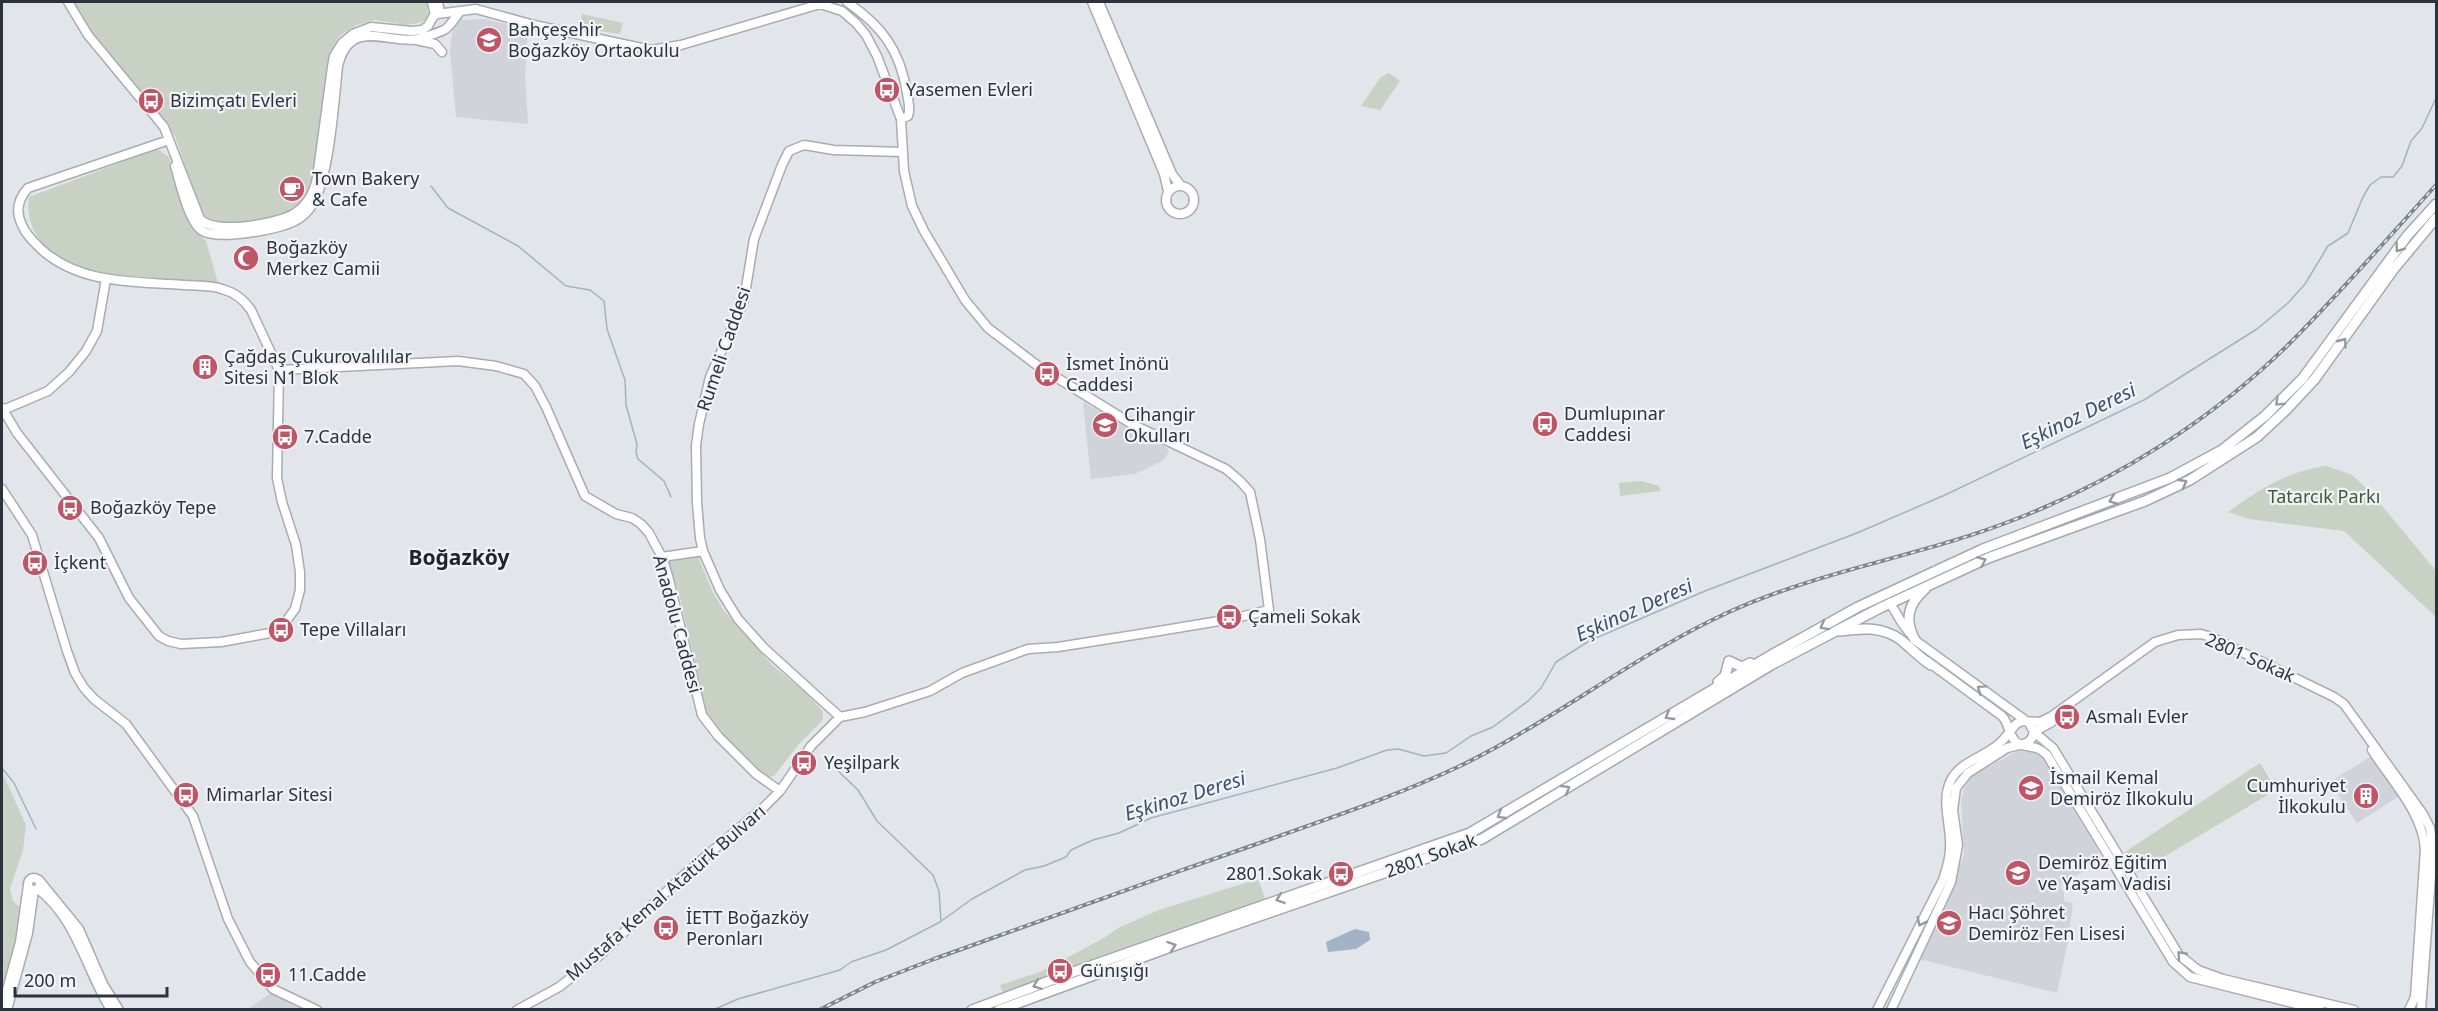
<svg xmlns="http://www.w3.org/2000/svg" width="2438" height="1011" viewBox="0 0 2438 1011" font-family="'Noto Sans',sans-serif">
<style>
.built{fill:#d0d4da}
.green{fill:#c8d1c4}
.water{fill:#a1b3c4}
.lines{fill:none;stroke-linecap:round;stroke-linejoin:round}
.stream{stroke:#a1b3c4;stroke-width:1.5}
.secondary-casing{stroke:#a8acb3;stroke-width:11}
.primary-casing{stroke:#a3a9b3;stroke-width:12}
.secondary{stroke:#fff;stroke-width:8}
.primary{stroke:#fff;stroke-width:9}
.rail-casing{stroke:#7d8590;stroke-width:4}
.rail{stroke:#f1f3f6;stroke-width:1.5;stroke-dasharray:4.5;stroke-linecap:butt}
.oneway{stroke:#96999f}
.labels{text-anchor:middle;stroke-width:4.5;stroke-linejoin:round;paint-order:stroke}
.poi-label{font-size:18px;fill:#2c333f;stroke:#f1f3f6;text-anchor:start}
.street-label{font-size:18px;fill:#2c333f;stroke:#f1f3f6}
.park-label{font-size:18px;fill:#41593b;stroke:#f1f3f6}
.water-label{font-size:20px;font-style:italic;fill:#3b526e;stroke:#f1f3f6}
.quarter-label{font-size:21px;font-weight:bold;fill:#1e2430;stroke:#f1f3f6}
</style>
<rect width="100%" height="100%" fill="#e2e5e9"/>
<path class="built" d="M486 19 528 30 525 75 528 124 456 117 450 51 453 26 461 20Z
M1083 402 1167 448 1169 451 1164 460 1135 474 1091 479Z
M2019 750H2029L2042 757 2099 852 2095 864 2060 886 2064 893V901L2073 903 2068 942 2057 993 1919 959 1949 897 1964 854 1961 801 1964 789 1973 775Z
M2373 755 2401 795 2357 823 2330 782Z
M271 993 300 1009H248Z"/>
<path class="green" d="M68 2H427L428 17 423 22 406 25 374 20 357 25 339 36 329 53 314 171C311 186 306 202 291 210 278 218 222 227 209 221 206 220 204 218 202 215L175 136 88 35Z
M582 14 623 23 620 34 585 29 581 22Z
M1389 73 1400 81 1380 110 1361 106 1380 78Z
M157 149 169 157 189 221 195 230 206 241 218 283C190 281 163 279 135 276 116 275 94 275 76 267 46 254 24 229 29 197Z
M2327 466 2352 475 2373 495 2436 571V617L2344 531 2249 519 2228 512C2261 489 2286 471 2327 466Z
M1641 481 1659 486 1660 491 1620 496 1619 483Z
M697 554 712 591 724 611 772 665 808 695 823 712 822 721 798 745 774 776 767 777C746 757 720 736 706 710L679 593 667 560Z
M2260 763 2276 790 2137 873 2125 852Z
M2 772 26 825 23 850 10 889 13 901 28 915 2 1009Z
M1258 879 1265 899 1003 992 1000 985 1040 972 1104 938 1118 928 1159 910Z"/>
<path class="water" d="M1355 929 1369 932 1370 940 1356 949 1328 952 1326 942Z"/>
<g class="lines">
<path class="stream" d="M431 186 448 208 518 246 566 286 590 290 604 301 607 329 625 380 626 405 637 444 636 452 638 459 664 481 671 497
M2 768 14 783 36 829
M837 770 858 790 877 821 933 875 939 891 941 921
M713 1010 738 999 840 970 851 962 886 950 940 922 972 899 1025 870 1044 866 1066 857 1071 850 1093 840 1119 833 1151 818 1337 768 1387 750 1398 749 1424 756 1446 753 1471 736 1493 727 1528 701 1541 688 1556 662 1589 641 1705 591 1857 533 1945 495 2144 400 2257 329 2288 303 2305 284 2328 246 2348 233 2363 197 2370 185 2381 177H2393L2402 166 2411 141 2422 128 2436 98"/>
<g class="secondary-casing">
<path id="secondary" d="M68 2 88 35 164 127 200 219C214 235 278 224 295 213 307 205 314 193 317 178L332 67 334 56 342 43 353 34 371 27 411 31 422 30 428 26 433 17 437 14 476 9 534 25 651 50 681 45 820 4 842 11 856 23 866 35 877 56 901 119 904 171 912 206 924 231 965 300 988 328 1038 366 1132 424 1226 469 1240 481 1250 492 1260 539 1269 610 1231 619 1153 632 1058 647 1028 649 962 673 930 691 865 712 840 717 811 746 780 791 762 809 685 874 600 955 559 987 517 1010
M432 2 435 15
M438 2 440 13
M847 2C882 26 900 50 907 93 908 101 911 108 908 116L901 119
M1092 2 1164 174 1168 191
M1099 2 1172 174 1181 186
M416 40 435 44 442 52
M175 166C180 182 188 220 201 230 216 241 279 230 295 221 303 217 310 209 314 202 330 171 334 103 338 66 350 16 389 45 418 39 423 38 440 32 444 30 450 27 455 17 460 12
M1166 200a14 14 0 1 1 28 0a14 14 0 1 1-28 0Z
M279 370 458 361 496 366 524 374 535 386 546 407 585 496 616 514 632 518 641 524 649 533 662 557 668 576 702 715 718 736 756 774 780 791
M2 408 17 433 99 538 129 598 159 636 168 641 181 644 221 642 270 633 284 624 295 609 300 590V572L296 545 282 502 277 478 279 370 251 310C244 300 234 292 222 289 210 285 197 286 185 285 135 281 82 285 42 250 34 242 26 235 22 225 15 211 18 199 28 188L169 140
M3 410 48 391 69 372 86 351 97 331 106 279
M2 489 32 535 67 651 75 673 84 688 94 699 126 724 193 816 228 919 250 962 273 989 317 1010
M662 557 703 551
M1890 603 1902 623 1916 641 2029 723 2034 732 2053 748 2179 955 2198 970 2223 979 2354 1010
M1927 661 2002 716C2009 723 2009 736 2016 742 2025 749 2035 743 2047 755L2173 962 2190 977 2320 1010
M840 717 764 648 738 619 720 590 703 551 700 538 697 503 696 445 699 424 710 377 744 300 754 239 782 165 789 151 804 145 834 150 903 152
M2034 732 2052 722
M2372 750C2391 780 2423 813 2425 849L2415 997 2409 1010
M28 884a6 6 0 1 1 12 0a6 6 0 1 1-12 0Z
M39 880 79 929 103 984 119 1010
M38 889C77 919 86 970 111 1010
M2 1008 20 942 28 885
M7 1010 28 933 34 890
M1877 1010 1943 880C1946 870 1950 859 1950 849 1952 827 1940 801 1951 780 1960 763 1980 758 1995 747 2005 740 2009 732 2016 724L2022 721 2040 722 2052 716 2155 642 2178 635 2201 634 2211 637 2334 697 2344 704 2423 814 2430 828 2433 849 2421 1010
M1891 1010 1951 882 1958 845 1953 810 1956 788 1968 773 2007 748 2027 743 2032 738 2034 732"/>
</g>
<g class="primary-casing">
<path id="primary" d="M1840 631C1861 628 1882 626 1901 640 1911 648 1920 658 1931 665
M1915 640C1904 620 1908 604 1925 589
M1718 682 1725 676 1729 661 1742 667 1750 663
M972 1010 1076 971 1470 833 1775 653 1858 607 1983 549 2170 478 2222 450 2265 416 2303 378 2407 236 2436 204
M999 1010 1173 946 1482 839 1771 665 1880 608 1988 558 2145 501 2190 480 2257 437 2287 409 2314 380 2393 270 2436 218"/>
</g>
<use href="#secondary" class="secondary"/>
<use href="#primary" class="primary"/>
<g class="rail-casing">
<path id="rail" d="M819 1010 875 982 934 959C1039 921 1145 883 1251 846 1321 821 1392 798 1460 766 1553 721 1635 655 1729 612 1821 570 1923 556 2016 519 2117 480 2213 419 2290 343 2341 292 2388 238 2436 185"/>
</g>
<use href="#rail" class="rail"/>
</g>
<defs><path id="oneway-chevron" d="M-2-3.5L2.5 0L-2 3.5" fill="none" stroke-width="1.6" stroke-linecap="round" stroke-linejoin="round" transform="scale(1.5)"/></defs>
<g class="oneway">
<use href="#oneway-chevron" transform="translate(2399 248) rotate(127)"/>
<use href="#oneway-chevron" transform="translate(2343 342) rotate(-53)"/>
<use href="#oneway-chevron" transform="translate(2279 402) rotate(135)"/>
<use href="#oneway-chevron" transform="translate(2183 483) rotate(-28)"/>
<use href="#oneway-chevron" transform="translate(2113 500) rotate(160)"/>
<use href="#oneway-chevron" transform="translate(1982 561) rotate(-24)"/>
<use href="#oneway-chevron" transform="translate(1824 626) rotate(151)"/>
<use href="#oneway-chevron" transform="translate(1981 689) rotate(-145)"/>
<use href="#oneway-chevron" transform="translate(1669 716) rotate(149)"/>
<use href="#oneway-chevron" transform="translate(1566 789) rotate(-30)"/>
<use href="#oneway-chevron" transform="translate(1501 815) rotate(150)"/>
<use href="#oneway-chevron" transform="translate(1280 899) rotate(161)"/>
<use href="#oneway-chevron" transform="translate(1921 922) rotate(117)"/>
<use href="#oneway-chevron" transform="translate(1172 946) rotate(-19)"/>
<use href="#oneway-chevron" transform="translate(2181 955) rotate(-132)"/>
<use href="#oneway-chevron" transform="translate(1037 985) rotate(159)"/>
</g>
<defs>
<g id="school-disc" transform="scale(1.35)"><circle r="9.5" fill="#bf5667" stroke="#f1f3f6"/><path d="M0-5L7-2L0 1L-7-2ZM-4 1L0 2.5L4 1V4Q0 6-4 4Z" fill="#fff"/></g>
<g id="bus-disc" transform="scale(1.35)"><circle r="9.5" fill="#bf5667" stroke="#f1f3f6"/><path d="M-5-6H5V4H4V6H2V4H-2V6H-4V4H-5ZM-3.5-4V0h7V-4ZM-3.5 1.2v1.5H-2V1.2ZM2 1.2v1.5H3.5V1.2Z" fill="#fff"/></g>
<g id="cafe-disc" transform="scale(1.35)"><circle r="9.5" fill="#bf5667" stroke="#f1f3f6"/><path d="M-5.5-4.5H6V0H3Q3 3.5 0 3.5H-2.5Q-5.5 3.5-5.5 0ZM3-3.2v2h1.7v-2ZM-6 4.5H4V6H-6Z" fill="#fff"/></g>
<g id="mosque-disc" transform="scale(1.35)"><circle r="9.5" fill="#bf5667" stroke="#f1f3f6"/><path d="M3.5-4.9A6 6 0 1 0 3.5 4.9A5 5 0 1 1 3.5-4.9Z" fill="#fff"/></g>
<g id="building-disc" transform="scale(1.35)"><circle r="9.5" fill="#bf5667" stroke="#f1f3f6"/><path d="M-4-6H4V6H1V3H-1V6H-4ZM-2.5-4.3h1.7v1.8h-1.7ZM.8-4.3h1.7v1.8H.8ZM-2.5-1h1.7V.8h-1.7ZM.8-1h1.7V.8H.8Z" fill="#fff"/></g>
</defs>
<g fill-rule="evenodd">
<use href="#school-disc" x="489" y="40"/>
<use href="#bus-disc" x="887" y="90"/>
<use href="#bus-disc" x="151" y="101"/>
<use href="#cafe-disc" x="292" y="189"/>
<use href="#mosque-disc" x="246" y="258"/>
<use href="#building-disc" x="205" y="367"/>
<use href="#bus-disc" x="1047" y="374"/>
<use href="#bus-disc" x="1545" y="424"/>
<use href="#school-disc" x="1105" y="425"/>
<use href="#bus-disc" x="285" y="437"/>
<use href="#bus-disc" x="70" y="508"/>
<use href="#bus-disc" x="35" y="563"/>
<use href="#bus-disc" x="1229" y="617"/>
<use href="#bus-disc" x="281" y="630"/>
<use href="#bus-disc" x="2067" y="717"/>
<use href="#bus-disc" x="804" y="763"/>
<use href="#school-disc" x="2031" y="788"/>
<use href="#bus-disc" x="186" y="795"/>
<use href="#building-disc" x="2366" y="796"/>
<use href="#school-disc" x="2018" y="873"/>
<use href="#bus-disc" x="1341" y="874"/>
<use href="#school-disc" x="1949" y="923"/>
<use href="#bus-disc" x="666" y="928"/>
<use href="#bus-disc" x="1060" y="971"/>
<use href="#bus-disc" x="268" y="975"/>
</g>
<g class="labels">
<g class="poi-label">
<text x="508" y="36">Bahçeşehir<tspan x="508" dy="21">Boğazköy Ortaokulu</tspan></text>
<text x="906" y="96">Yasemen Evleri</text>
<text x="170" y="107">Bizimçatı Evleri</text>
<text x="312" y="185">Town Bakery<tspan x="312" dy="21">&amp; Cafe</tspan></text>
<text x="266" y="254">Boğazköy<tspan x="266" dy="21">Merkez Camii</tspan></text>
<text x="224" y="363">Çağdaş Çukurovalılılar<tspan x="224" dy="21">Sitesi N1 Blok</tspan></text>
<text x="1066" y="370">İsmet İnönü<tspan x="1066" dy="21">Caddesi</tspan></text>
<text x="1564" y="420">Dumlupınar<tspan x="1564" dy="21">Caddesi</tspan></text>
<text x="1124" y="421">Cihangir<tspan x="1124" dy="21">Okulları</tspan></text>
<text x="304" y="443">7.Cadde</text>
<text x="90" y="514">Boğazköy Tepe</text>
<text x="54" y="569">İçkent</text>
<text x="1248" y="623">Çameli Sokak</text>
<text x="300" y="636">Tepe Villaları</text>
<text x="2086" y="723">Asmalı Evler</text>
<text x="824" y="769">Yeşilpark</text>
<text x="2050" y="784">İsmail Kemal<tspan x="2050" dy="21">Demiröz İlkokulu</tspan></text>
<text x="2346" y="792" text-anchor="end">Cumhuriyet<tspan x="2346" dy="21">İlkokulu</tspan></text>
<text x="206" y="801">Mimarlar Sitesi</text>
<text x="2038" y="869">Demiröz Eğitim<tspan x="2038" dy="21">ve Yaşam Vadisi</tspan></text>
<text x="1322" y="880" text-anchor="end">2801.Sokak</text>
<text x="1968" y="919">Hacı Şöhret<tspan x="1968" dy="21">Demiröz Fen Lisesi</tspan></text>
<text x="686" y="924">İETT Boğazköy<tspan x="686" dy="21">Peronları</tspan></text>
<text x="1080" y="977">Günışığı</text>
<text x="288" y="981">11.Cadde</text>
</g>
<g class="street-label">
<text transform="translate(724 349) rotate(-71)" y="6">Rumeli Caddesi</text>
<text transform="translate(677 624) rotate(75)" y="6">Anadolu Caddesi</text>
<text transform="translate(2250 658) rotate(24)" y="6">2801 Sokak</text>
<text transform="translate(1431 856) rotate(-20)" y="6">2801 Sokak</text>
<text transform="translate(666 893) rotate(-41)" y="6">Mustafa Kemal Atatürk Bulvarı</text>
</g>
<g class="park-label">
<text x="2324" y="503">Tatarcık Parkı</text>
</g>
<g class="water-label">
<text transform="translate(2078 416) rotate(-26)" y="7">Eşkinoz Deresi</text>
<text transform="translate(1634 610) rotate(-24)" y="7">Eşkinoz Deresi</text>
<text transform="translate(1185 796) rotate(-17)" y="7">Eşkinoz Deresi</text>
</g>
<g class="quarter-label">
<text x="459" y="565">Boğazköy</text>
</g>
</g>
<rect width="2438" height="1011" fill="none" stroke="#2c333f" stroke-width="6"/>
<path d="M15 987v9h152v-9" fill="none" stroke="#2c333f" stroke-width="3"/>
<text x="24" y="987" font-size="18" fill="#2c333f" stroke="#f1f3f6" stroke-width="4.5" paint-order="stroke">200 m</text>
</svg>
